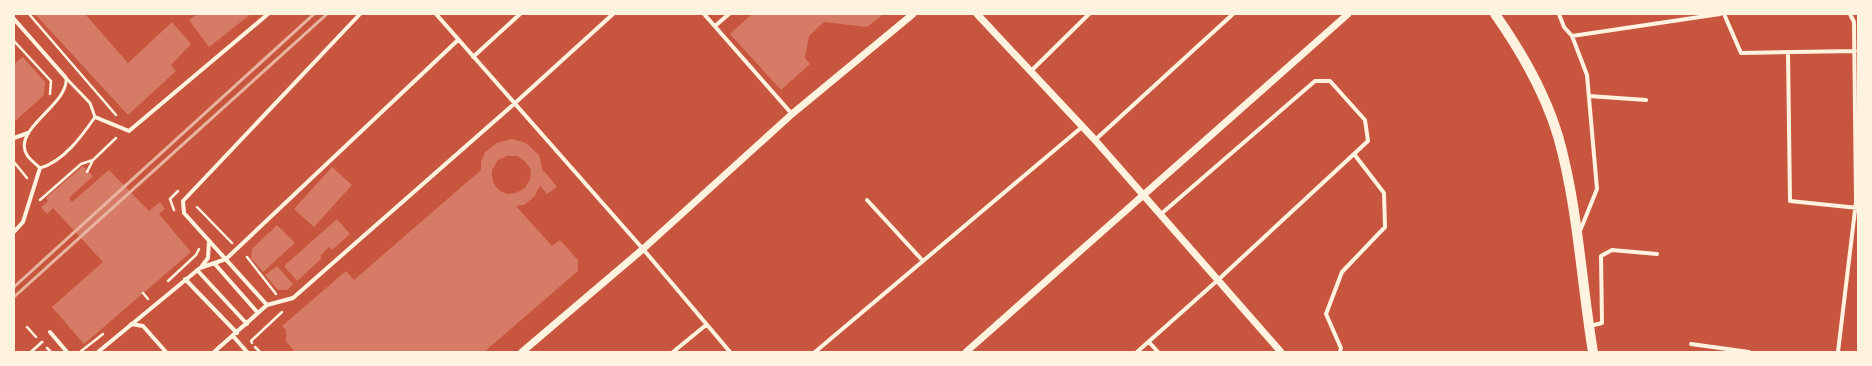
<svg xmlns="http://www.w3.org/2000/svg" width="1872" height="366" viewBox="0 0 1872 366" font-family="'Public Sans',sans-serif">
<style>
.building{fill:#d67c66;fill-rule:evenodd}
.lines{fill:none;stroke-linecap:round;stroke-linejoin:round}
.path{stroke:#fff3e0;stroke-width:2.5}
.service{stroke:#fff3e0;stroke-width:3}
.minor{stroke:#fff3e0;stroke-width:4}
.tertiary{stroke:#fff3e0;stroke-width:7}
.primary{stroke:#fff3e0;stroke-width:10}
.rail{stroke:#e9b49f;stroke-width:3}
</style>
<rect width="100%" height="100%" fill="#c8553d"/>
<path class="building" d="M35 14H85L128 63 172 22 191 44 171 65 176 71 128 115Z
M197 14H251L209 47 189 20Z
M752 14H884L867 27 824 22 809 36 805 58 810 64 781 90 730 34Z
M23 57 45 82 44 95 14 122V64Z
M512 139 526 143 539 155 543 172 544 171 557 187 547 194 540 186 534 197 524 205 516 206 552 246 560 240 578 260V271L484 352H295L286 341V330L282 326 346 271 354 280 481 170V162L485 152 497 143ZM507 156H517L525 161 531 170 530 179 525 188 516 193 507 194 500 191 494 184 492 177V170L498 160Z
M83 166 93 176 69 198 72 202 109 170 149 211 160 202 165 209 159 214 191 252 84 344 52 307 103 262 53 208 47 214 41 207 48 201 46 198Z
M332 167 352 185 314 227 294 209Z
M337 219 350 234 332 250 329 247 320 256 322 258 297 281 284 266Z
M277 225 295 243 263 272 251 258 252 249Z
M277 266 293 284 287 290H278L265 275Z"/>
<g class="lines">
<path class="path" d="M29 14 116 115
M14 41 51 81 50 94
M14 162 27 178
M87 172 93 160
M40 200 81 164 93 160 116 138
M197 207 232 243
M174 210 170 199 178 191
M247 257 276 294
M168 281 196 255 199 249
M143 293 148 299
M27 327 36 337
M252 343 251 341 282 312
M255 347 260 352
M47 348 51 352
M80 352 103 334"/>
<path class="service" d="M66 78 90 103 95 117C82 136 63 162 40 168 36 164 30 160 27 155 11 129 69 105 66 78Z
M31 352 42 342"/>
<path class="minor" d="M436 14 643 249 730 352
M704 14 792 114
M1559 14 1564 27 1572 36 1587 75 1597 189 1580 231
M1724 14 1741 53 1855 51
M14 19 66 78
M715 26 729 14
M1572 36 1720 14
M1788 52 1790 201 1858 208
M473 57 520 14
M1030 72 1089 14
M1589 96 1646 100
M95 117 129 131 268 14
M14 138 28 133
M1095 140 1233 14
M867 200 923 261
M14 232 23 222 40 168
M214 263 258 313
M202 266 208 258 209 241
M197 270 247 324
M185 279 237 333
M267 305 184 213 183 201 360 14
M131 324 143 326 166 352
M1590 326 1602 323 1601 256 1612 250 1657 254
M50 332 67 352
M233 336 247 352
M1149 342 1158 352
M1691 344 1749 352
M98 352 200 268 226 259 458 40
M214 352 267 305 293 298 514 104 613 14
M673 352 706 325
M815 352 1082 127
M1137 352 1219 279 1368 141 1365 120 1330 81H1315L1161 214
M1340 352 1341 348 1326 314 1342 272 1385 227 1384 193 1354 154
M1838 352 1856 202 1854 22 1850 14"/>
<path class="tertiary" d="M977 14 1095 140 1281 352
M522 352 643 249 792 114 913 14
M966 352 1348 14"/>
<path class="primary" d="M1495 14C1521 51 1545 93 1558 136 1578 206 1581 280 1593 352"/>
<path class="rail" d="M14 287 314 14
M14 297 327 14"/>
</g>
<rect width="1872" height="366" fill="none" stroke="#fff3e0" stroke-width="30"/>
</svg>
